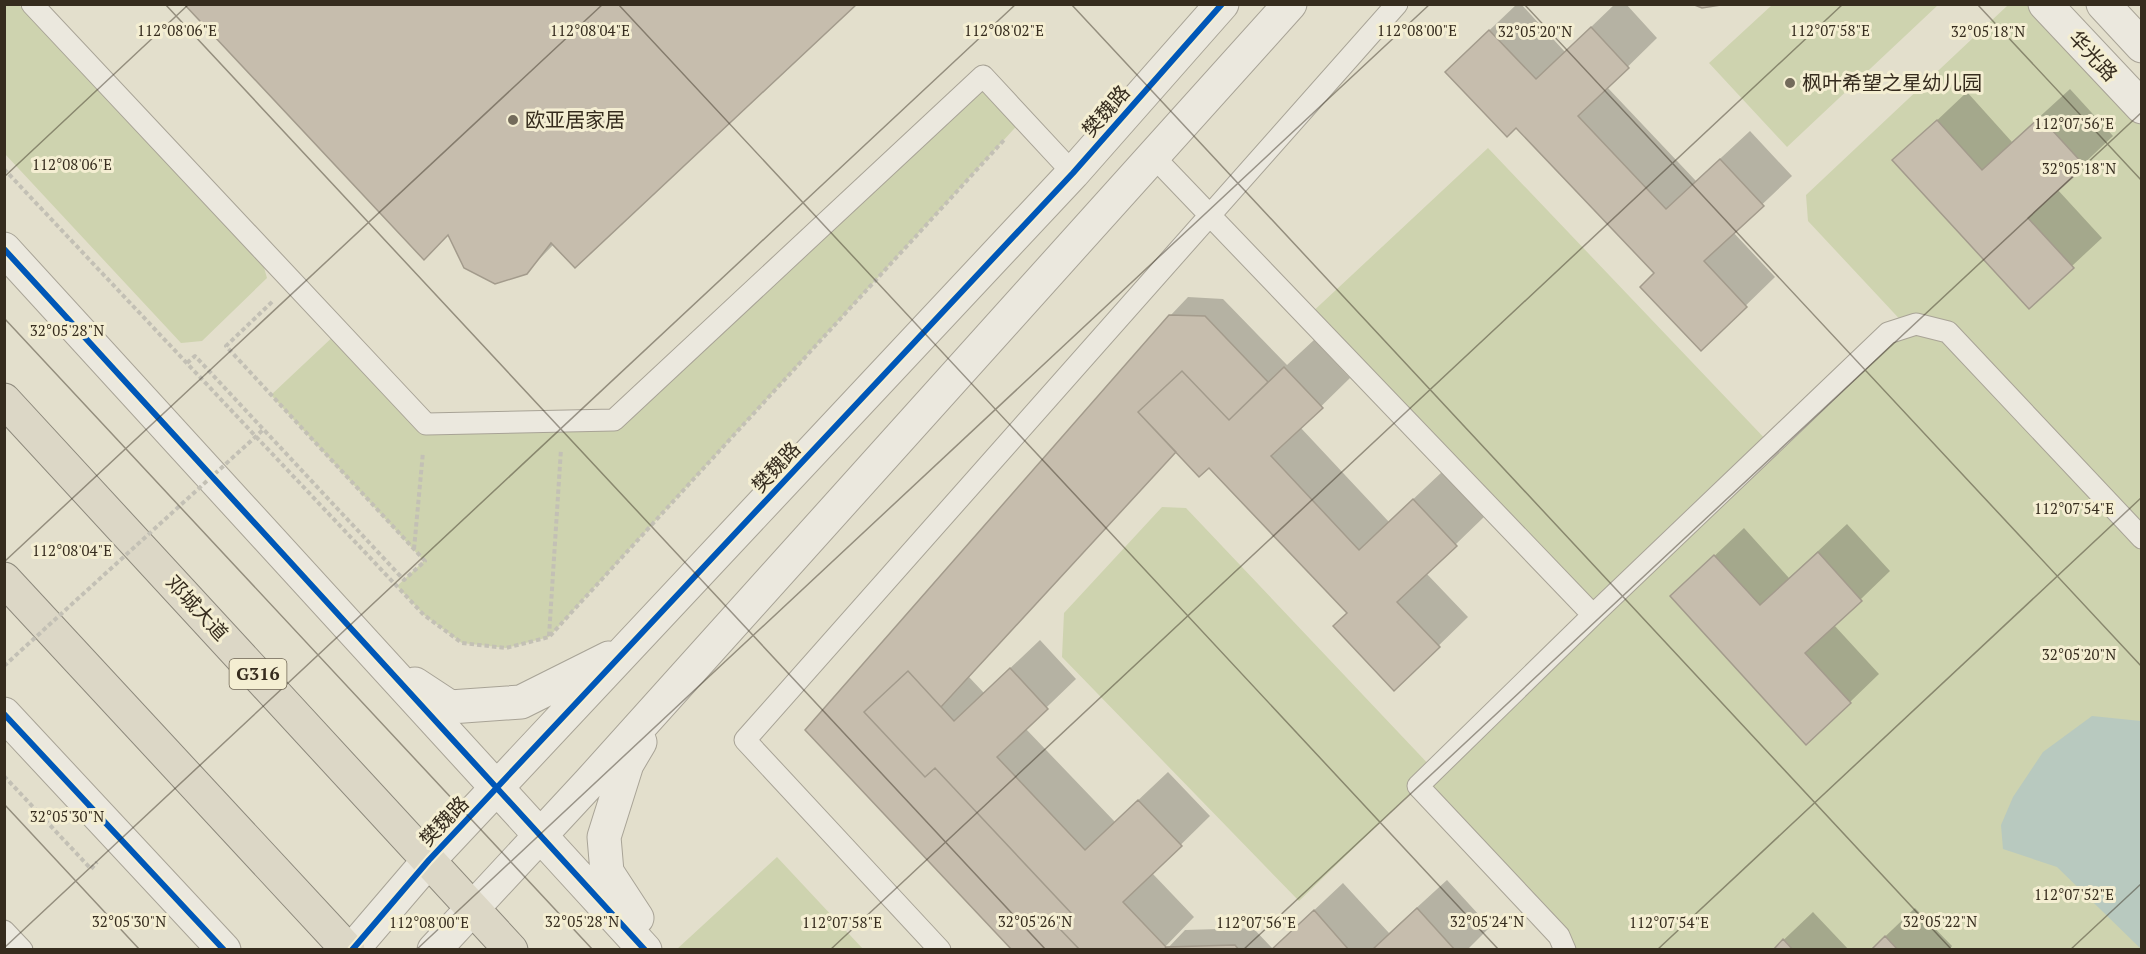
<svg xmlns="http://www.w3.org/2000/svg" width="2146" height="954" viewBox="0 0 2146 954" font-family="'PT Serif','Noto Sans SC',serif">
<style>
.green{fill:#ced3af}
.water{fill:#b8c9bf}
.shadow{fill:#0003}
.building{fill:#c6bdad;stroke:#a39b8c;stroke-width:1.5}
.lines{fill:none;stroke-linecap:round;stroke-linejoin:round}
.service-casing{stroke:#a8a396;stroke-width:23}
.tertiary-casing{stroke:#a8a396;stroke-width:35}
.trunk-casing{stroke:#8d897c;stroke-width:35}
.path{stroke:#c3c0b5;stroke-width:4;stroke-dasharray:4.5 3;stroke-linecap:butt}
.service{stroke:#ebe8de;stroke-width:21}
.tertiary{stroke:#ebe8de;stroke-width:33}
.trunk{stroke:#dcd7c6;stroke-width:33}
.path-bridge{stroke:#c3c0b5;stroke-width:4;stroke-dasharray:4.5 3;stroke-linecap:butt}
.cycleway-casing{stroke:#f4eed2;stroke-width:10}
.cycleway{stroke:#0057b8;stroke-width:6}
.ticks{fill:none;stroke:#362c1e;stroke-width:1.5;stroke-opacity:0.45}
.poi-dot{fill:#736b5b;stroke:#f4eed2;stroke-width:2}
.labels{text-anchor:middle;stroke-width:6;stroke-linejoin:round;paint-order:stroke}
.shield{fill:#f4eed2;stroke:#6f6654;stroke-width:1.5}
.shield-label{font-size:18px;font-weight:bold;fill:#362c1e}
.street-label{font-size:20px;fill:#362c1e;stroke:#f4eed2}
.poi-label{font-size:20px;fill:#362c1e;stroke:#f4eed2;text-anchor:start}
.ticks-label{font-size:15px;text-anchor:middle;fill:#362c1e;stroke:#f4eed2;stroke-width:6;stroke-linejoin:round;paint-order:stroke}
</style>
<rect width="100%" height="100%" fill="#e3dfcc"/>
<path class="green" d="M2019 4 2045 5 2141 107V949H1565L1418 786 1299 901 1062 657 1064 613 1162 507 1186 508 1434 770 1593 615 1307 317 1488 148 1771 445 1907 327 1808 221 1806 195 2007 6Z
M5 5H19L263 264 267 278 202 341 181 343 5 154Z
M1772 5V4L1938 5 1787 147 1709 63Z
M983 76 1023 119 549 637 506 648 462 643 424 615 397 586 424 561 271 395 338 332 426 424 614 420Z
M777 857 863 949H677Z"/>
<path class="water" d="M2092 716 2141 721V949L2057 867 2003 849 2001 825 2013 797 2043 752Z"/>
<path class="shadow" d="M186 4H855L554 244 526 273 449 233Z
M1517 4H1521L1565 52 1615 4H1626L1657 38 1607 87 1696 181 1750 131 1792 176 1733 232 1775 277 1701 349 1656 273 1476 43Z
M2070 89 2113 136 2057 189 2102 238 2029 306 1895 160 1967 92 2012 142Z
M1188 297 1223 299 1287 365 1314 340 1350 378 1300 427 1389 522 1443 471 1485 516 1426 573 1468 617 1394 689 1349 613 1209 466 1177 451 968 676 984 693 1040 640 1076 679 1025 728 1115 822 1168 772 1210 816 1152 873 1194 917 1162 950 807 730 1170 316Z
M1847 524 1890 571 1834 625 1879 674 1850 702 1672 596 1744 528 1789 578Z
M1447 880 1490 927 1467 950H1166L1185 930 1253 928 1273 949 1343 883 1389 933Z
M1915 908 1952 946 1949 950H1871Z
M1813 912 1849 950H1773Z"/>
<path class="building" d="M184 4H857L575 268 551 243 527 274 495 284 464 268 448 235 424 260Z
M1692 4H1727L1702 8Z
M1591 27 1629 68 1578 116 1666 209 1720 159 1764 206 1704 261 1747 307 1701 351 1640 287 1654 273 1516 128 1507 137 1445 72 1489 30 1536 79Z
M2040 117 2085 166 2028 218 2074 268 2029 309 1892 160 1937 120 1982 170Z
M1169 315 1205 316 1268 382 1229 420 1182 371 1138 412 1176 452 941 707 908 671 864 712 925 777 935 768 1072 914 1058 927 1080 950H1012L805 730Z
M1284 367 1323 408 1271 456 1359 550 1413 499 1457 546 1397 602 1440 647 1394 691 1333 626 1347 613 1209 468 1199 477 1138 412 1182 371 1229 420Z
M1818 552 1862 601 1805 653 1851 703 1806 745 1670 596 1714 555 1760 605Z
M1010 668 1048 709 997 757 1085 850 1138 800 1182 846 1123 902 1166 947 1164 950H1080L1058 927 1072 914 935 768 925 777 864 712 908 671 954 721Z
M1417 908 1455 950H1372Z
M1314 910 1349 950H1271Z
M1885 936 1898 950H1871Z
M1783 939 1793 950H1773Z
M1235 945 1239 950H1164L1166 947Z"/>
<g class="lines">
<g class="service-casing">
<path id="service" d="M32 4 426 424 614 420 983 76 1073 173
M1153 156 1593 615 1888 333 1916 324 1948 332 2142 538
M4 931 22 950
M940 950 745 740 1397 4
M1565 950 1559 936 1418 786 1593 615"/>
</g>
<g class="tertiary-casing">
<path id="tertiary" d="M2045 4 2142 107
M2103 4 2142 46
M4 249 645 950
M415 684 450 707 521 702 609 658
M4 714 224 950
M637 918 607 872 604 837 627 764 640 742
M352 950 429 860 1073 173 1222 4
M434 950 589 783 1290 4"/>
</g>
<g class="trunk-casing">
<path id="trunk" d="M4 400 511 950
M4 579 348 950"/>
</g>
<path class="path" d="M4 169 424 615 462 643 506 648 549 637 1004 140
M187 363 195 356 404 580 425 561 226 346 273 301
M414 549 423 452
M549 636 561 449
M4 776 91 869 97 862"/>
<use href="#service" class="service"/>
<use href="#tertiary" class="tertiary"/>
<use href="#trunk" class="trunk"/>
<path class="path-bridge" d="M4 666 264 429"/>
<g class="cycleway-casing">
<path id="cycleway" d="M4 249 645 950
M4 714 224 950
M352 950 429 860 1073 173 1222 4"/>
</g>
<use href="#cycleway" class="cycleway"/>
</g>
<path class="ticks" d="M165 4 1046 950M618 4 1499 950M1071 4 1952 950M1524 4 2142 667M1977 4 2142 181M4 177 189 4M4 318 593 950M4 562 603 4M4 804 140 950M4 948 1016 4M416 950 1430 4M830 950 1843 4M1243 950 2142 112M1657 950 2142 497M2070 950 2142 883"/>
<g class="poi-dot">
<circle cx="1790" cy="83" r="6"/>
<circle cx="513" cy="120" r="6"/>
</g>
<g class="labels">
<rect class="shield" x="229.5" y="659" width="57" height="30" rx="4.5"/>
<g class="shield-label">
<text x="258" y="680">G316</text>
</g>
<g class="street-label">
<text transform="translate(2093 56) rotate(47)" y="7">华光路</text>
<text transform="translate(1106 111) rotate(-49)" y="7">樊魏路</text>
<text transform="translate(776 467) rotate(-47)" y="7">樊魏路</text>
<text transform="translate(197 608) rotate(47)" y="7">邓城大道</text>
<text transform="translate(444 821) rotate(-46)" y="7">樊魏路</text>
</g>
<g class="poi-label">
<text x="1802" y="90">枫叶希望之星幼儿园</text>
<text x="525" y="127">欧亚居家居</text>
</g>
</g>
<g class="ticks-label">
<text x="177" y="36">112°08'06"E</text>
<text x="590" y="36">112°08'04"E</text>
<text x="1004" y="36">112°08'02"E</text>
<text x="1417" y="36">112°08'00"E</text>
<text x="1830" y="36">112°07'58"E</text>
<text x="1535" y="37">32°05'20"N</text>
<text x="1988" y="37">32°05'18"N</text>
<text x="2074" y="129">112°07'56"E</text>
<text x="72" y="170">112°08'06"E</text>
<text x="2079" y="174">32°05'18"N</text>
<text x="67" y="336">32°05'28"N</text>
<text x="2074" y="514">112°07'54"E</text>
<text x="72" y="556">112°08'04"E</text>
<text x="2079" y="660">32°05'20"N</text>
<text x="67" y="822">32°05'30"N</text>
<text x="2074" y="900">112°07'52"E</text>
<text x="129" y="927">32°05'30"N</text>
<text x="582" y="927">32°05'28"N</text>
<text x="1035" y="927">32°05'26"N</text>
<text x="1487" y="927">32°05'24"N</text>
<text x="1940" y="927">32°05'22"N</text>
<text x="429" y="928">112°08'00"E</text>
<text x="842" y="928">112°07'58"E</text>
<text x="1256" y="928">112°07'56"E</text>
<text x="1669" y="928">112°07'54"E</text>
</g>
<rect width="2146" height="954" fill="none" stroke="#362c1e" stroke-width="12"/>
</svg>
